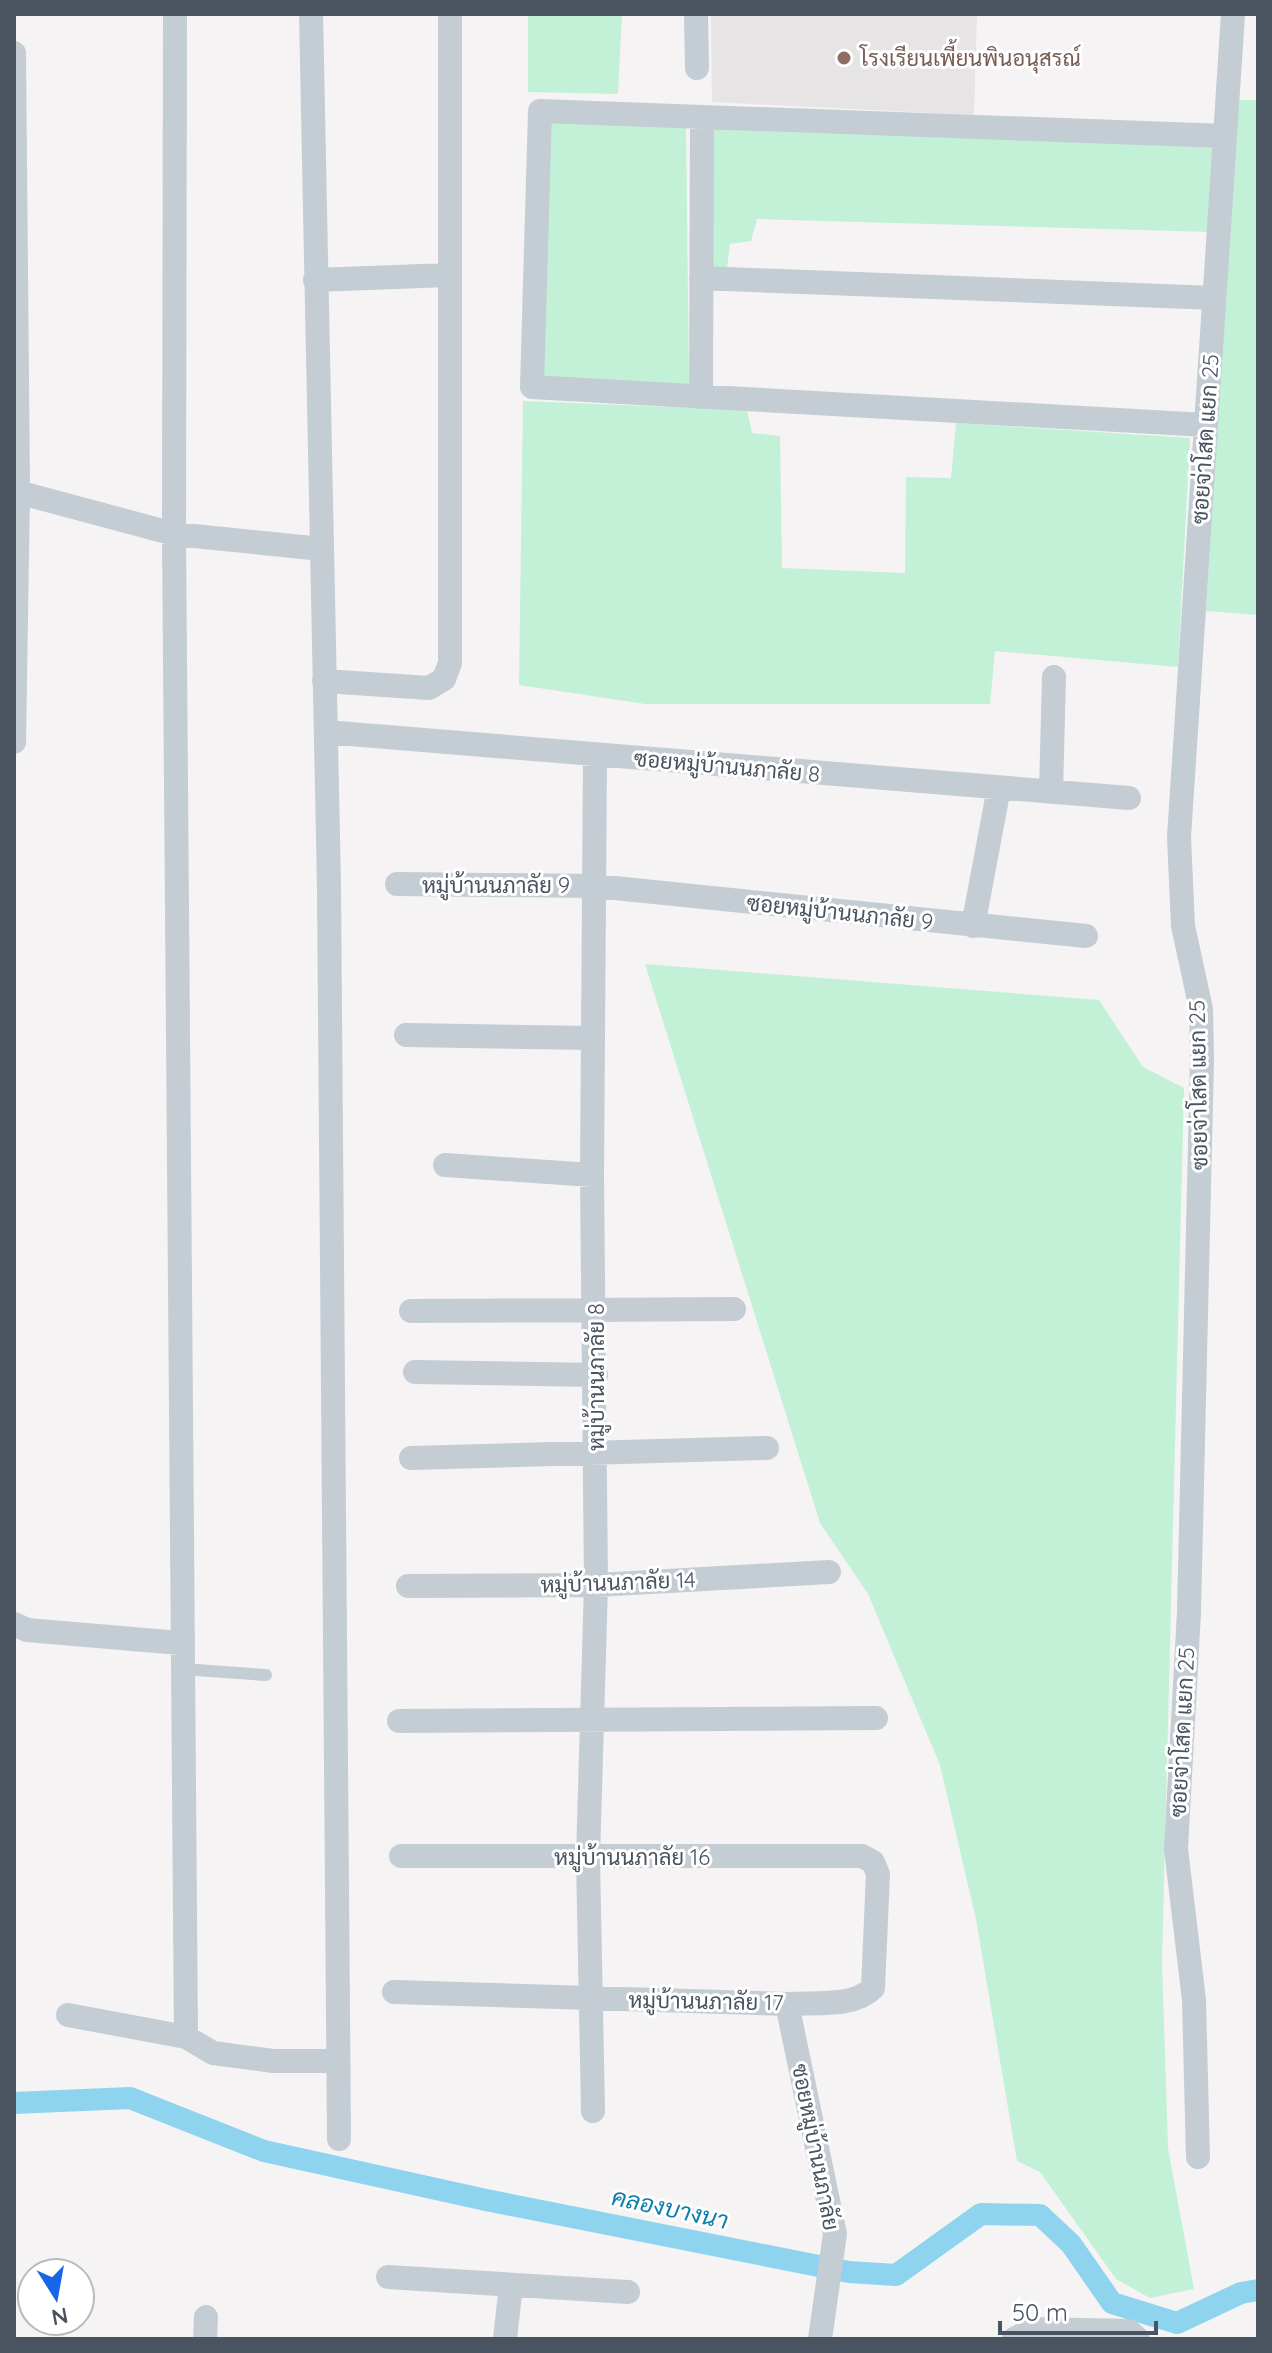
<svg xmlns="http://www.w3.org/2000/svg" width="1272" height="2353" viewBox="0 0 1272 2353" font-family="Quicksand,Sarabun,sans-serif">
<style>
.education{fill:#e6e4e5}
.green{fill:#c3f1d8}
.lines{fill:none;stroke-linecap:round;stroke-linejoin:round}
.canal{stroke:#8fd4ee;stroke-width:22}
.service{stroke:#c4ccd4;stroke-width:12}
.minor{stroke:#c4ccd4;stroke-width:24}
.education-dot{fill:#8d6e63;stroke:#fff;stroke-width:3}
.labels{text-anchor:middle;stroke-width:6;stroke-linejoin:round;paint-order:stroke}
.education-label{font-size:22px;fill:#785e54;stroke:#fff;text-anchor:start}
.street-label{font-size:22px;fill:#4a5461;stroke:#fff}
.water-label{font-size:24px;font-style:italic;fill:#0b7eab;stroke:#fff}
</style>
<rect width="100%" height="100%" fill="#f5f3f3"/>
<path class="education" d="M711 14H977L974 115 712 102Z"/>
<path class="green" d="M528 14H622L618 94 528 92Z
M1237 100H1258V615L1206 611Z
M549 119 686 126 689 388 539 380Z
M710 123 1213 147 1210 232 757 219 751 241 730 244 727 268 709 270Z
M523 401 747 410 752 433 780 436 782 568 905 573 906 477 951 478 956 423 1190 438 1178 667 995 651 990 704H645L519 685Z
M645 964 1099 1000 1143 1067 1184 1088 1162 1961 1168 2148 1194 2289 1150 2298 1116 2279 1040 2172 1017 2161 976 1919 940 1765 868 1594 820 1523Z"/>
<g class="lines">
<path class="canal" d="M14 2103 130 2098 264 2151 486 2200 849 2272 896 2275 981 2214 1040 2215 1071 2244 1112 2303 1177 2323 1241 2293 1258 2290"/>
<path class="service" d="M182 1669 266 1675"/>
<path class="minor" d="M175 14 174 534 186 2037
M311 14 329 887 339 2139
M696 14 697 68
M14 53 18 491 14 742
M701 278 1214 298
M315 280 448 275
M701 397 702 117
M1206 425 532 387 540 111 1225 136
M14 491 174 534 322 549
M324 681 429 688 444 679 450 663V14
M326 732 1129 798
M1051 792 1054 677
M397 884 595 886 1086 936
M973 926 999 788
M406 1035 593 1038
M445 1165 592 1175
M411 1311 734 1309
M415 1372 596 1375
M411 1458 767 1448
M408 1586 596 1585 829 1572
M14 1624 27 1630 180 1643
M399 1721 876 1718
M394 1992 787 2004C815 2002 853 2008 873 1988L878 1874 873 1862 862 1856H401
M787 2004 835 2234 820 2339
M68 2015 186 2037 213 2053 273 2061H338
M593 2111 588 1858 596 1585 592 1175 595 755
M1198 2157 1194 2000 1176 1849 1189 1612 1202 1059 1201 1009 1183 926 1179 837 1233 14
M388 2277 628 2292
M205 2339 206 2317
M505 2339 511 2285
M1014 2339 1034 2329 1129 2331 1138 2339"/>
</g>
<circle class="education-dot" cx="844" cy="58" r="8"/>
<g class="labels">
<g class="education-label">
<text x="860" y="66">โรงเรียนเพี้ยนพินอนุสรณ์</text>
</g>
<g class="street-label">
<text transform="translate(1205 439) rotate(-86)" y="8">ซอยจ่าโสด แยก 25</text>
<text transform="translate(727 766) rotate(5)" y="8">ซอยหมู่บ้านนภาลัย 8</text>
<text x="496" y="893">หมู่บ้านนภาลัย 9</text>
<text transform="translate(840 912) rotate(6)" y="8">ซอยหมู่บ้านนภาลัย 9</text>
<text transform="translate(1198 1085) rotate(-91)" y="8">ซอยจ่าโสด แยก 25</text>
<text transform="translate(596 1377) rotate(-90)" y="8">หมู่บ้านนภาลัย 8</text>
<text transform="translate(618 1582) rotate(-2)" y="8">หมู่บ้านนภาลัย 14</text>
<text transform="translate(1182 1732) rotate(-87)" y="8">ซอยจ่าโสด แยก 25</text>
<text x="632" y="1865">หมู่บ้านนภาลัย 16</text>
<text transform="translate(706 2001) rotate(1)" y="8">หมู่บ้านนภาลัย 17</text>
<text transform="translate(816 2147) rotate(79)" y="8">ซอยหมู่บ้านนภาลัย</text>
</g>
<g class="water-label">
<text transform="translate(670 2209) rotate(12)" y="8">คลองบางนา</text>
</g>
</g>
<rect width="1272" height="2353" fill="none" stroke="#4a5461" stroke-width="32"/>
<g transform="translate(56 2297) rotate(169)"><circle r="38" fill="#ffffff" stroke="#b7bbc0" stroke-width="2"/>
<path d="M0-6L14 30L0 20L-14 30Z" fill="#1965e8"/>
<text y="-12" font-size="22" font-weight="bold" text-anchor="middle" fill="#4a5461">N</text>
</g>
<path d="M1000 2321v12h156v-12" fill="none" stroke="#4a5461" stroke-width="4"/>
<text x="1012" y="2321" font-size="24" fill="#4a5461" stroke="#ffffff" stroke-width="6" paint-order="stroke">50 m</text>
</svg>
